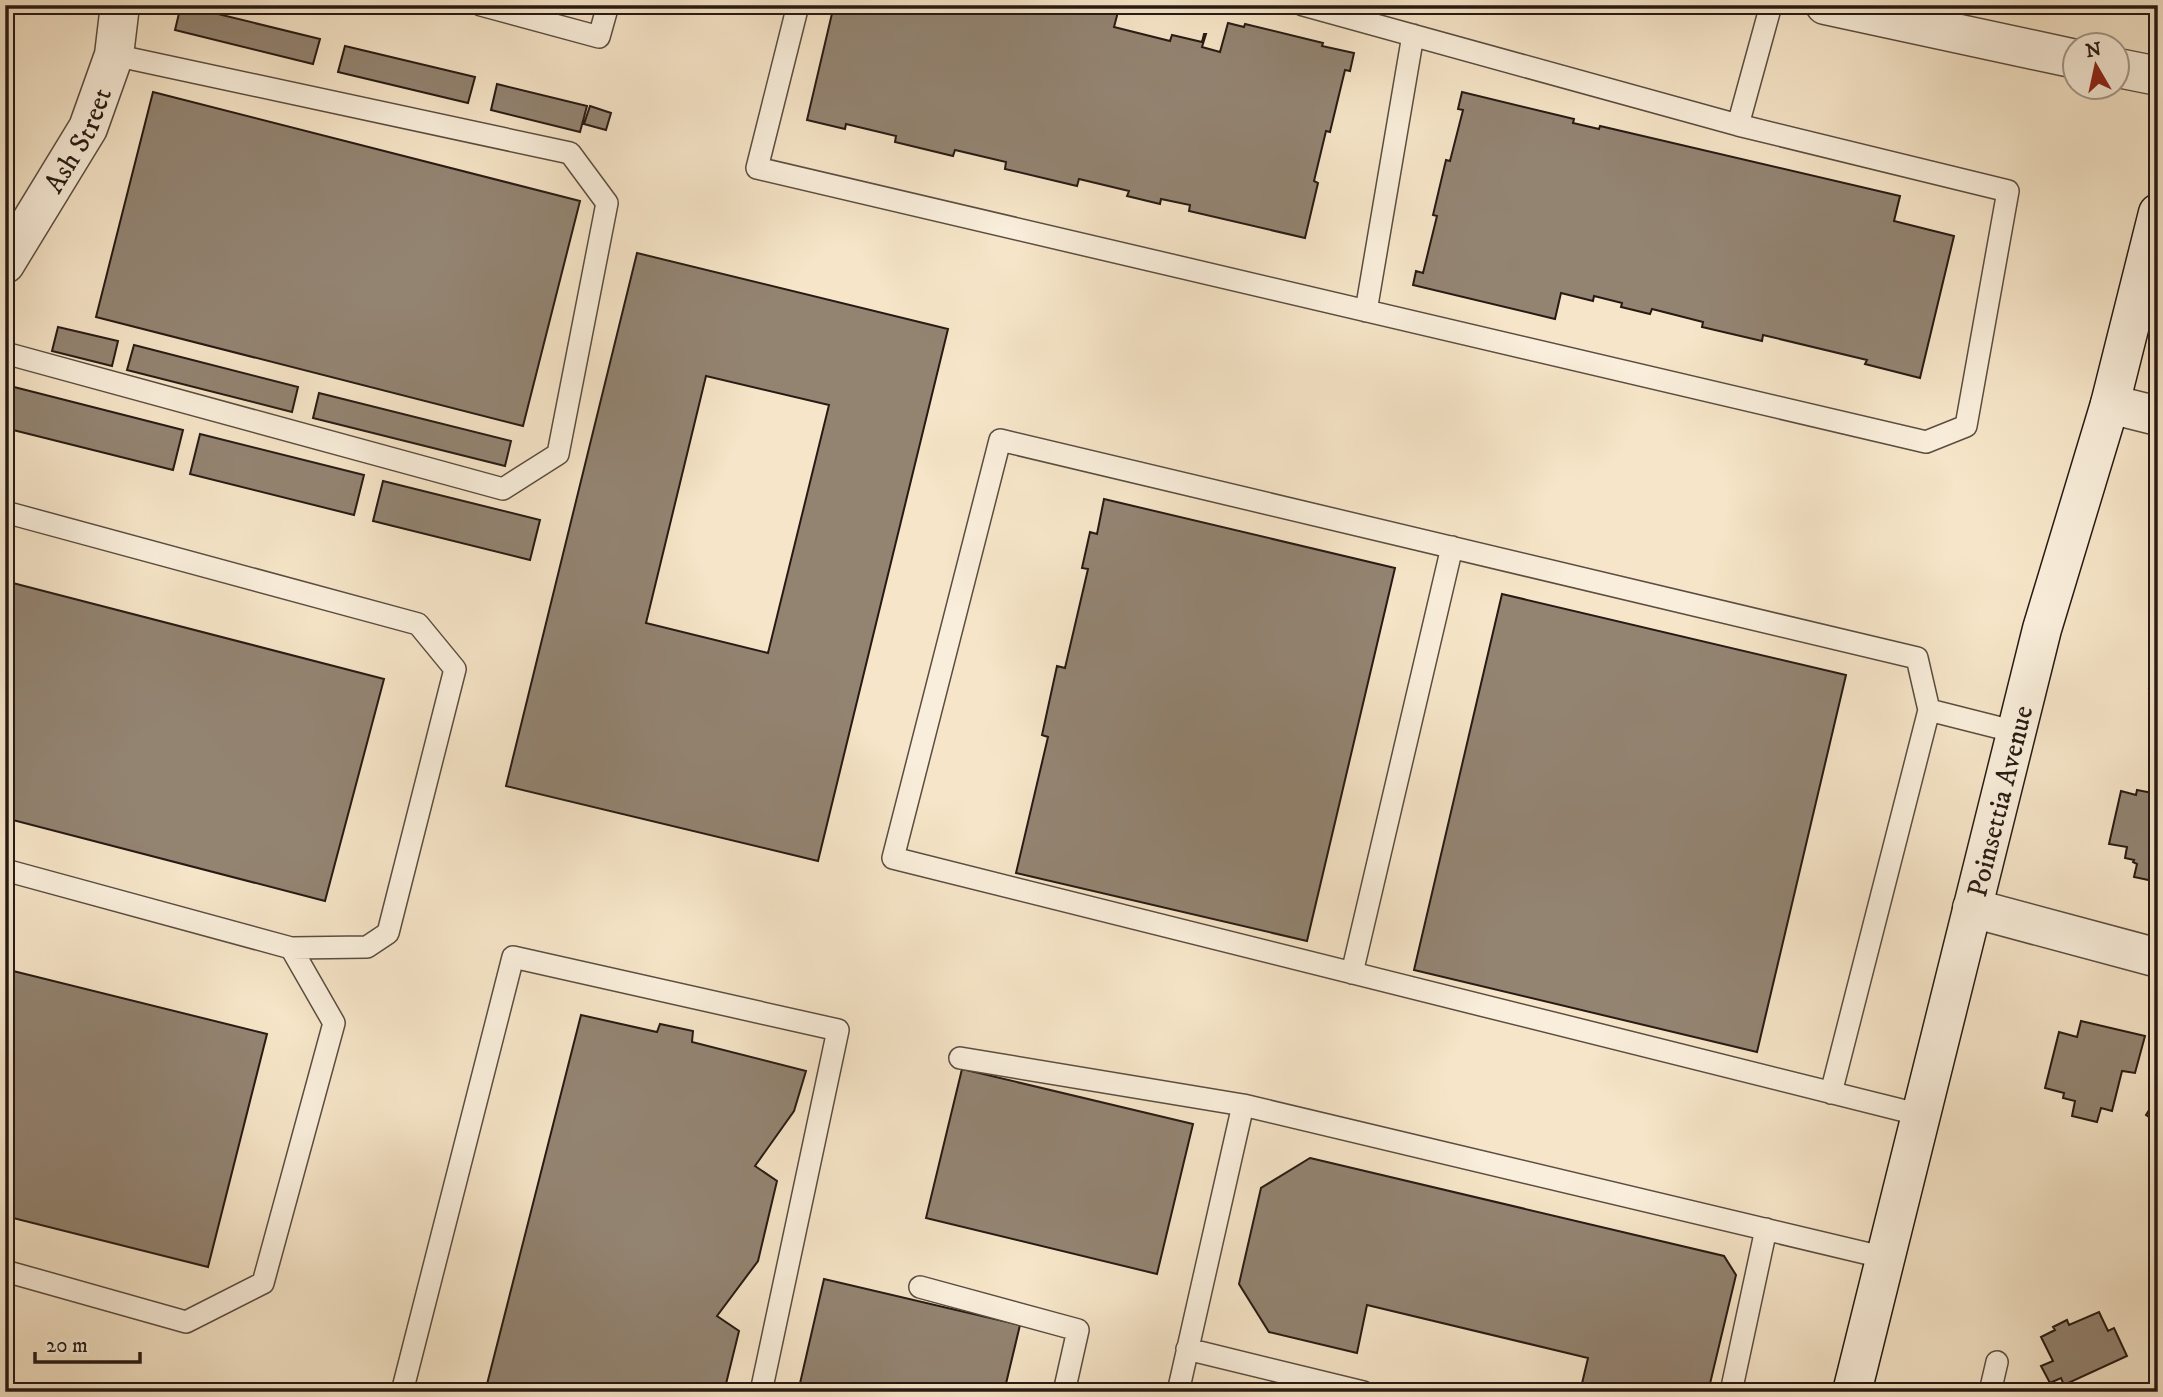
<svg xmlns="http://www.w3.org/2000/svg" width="2163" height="1397" viewBox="0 0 2163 1397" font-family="'IM FELL DW Pica',serif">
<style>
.building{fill:#938472;stroke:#271a14;stroke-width:2;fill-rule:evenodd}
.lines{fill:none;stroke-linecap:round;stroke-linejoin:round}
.lane-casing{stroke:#5b4d41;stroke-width:24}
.street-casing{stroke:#5b4d41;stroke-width:41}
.secondary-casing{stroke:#271a14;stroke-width:41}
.lane{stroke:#f9eedb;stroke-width:21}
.street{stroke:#f9eedb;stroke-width:38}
.secondary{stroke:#f9eedb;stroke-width:38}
.labels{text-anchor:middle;stroke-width:6;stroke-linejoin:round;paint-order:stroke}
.street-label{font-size:28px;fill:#271a14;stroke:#f9eedb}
</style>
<rect width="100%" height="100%" fill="#f6e5c8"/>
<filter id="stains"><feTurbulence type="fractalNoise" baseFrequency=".00286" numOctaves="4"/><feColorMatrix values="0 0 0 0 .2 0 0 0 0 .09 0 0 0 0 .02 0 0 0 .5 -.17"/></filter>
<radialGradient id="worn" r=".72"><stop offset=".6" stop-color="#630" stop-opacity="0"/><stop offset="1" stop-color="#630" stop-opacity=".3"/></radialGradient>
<path class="building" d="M181 5 320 39 313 64 175 30Z
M834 5H1106L1119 8 1114 27 1170 41 1172 35 1202 42 1204 34H1206L1202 47 1220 52 1228 23 1244 27 1245 24 1323 43 1322 46 1354 53 1350 71 1345 70 1330 132 1326 131 1314 181 1318 183 1305 238 1189 211 1190 205 1161 199 1160 204 1127 196 1129 191 1079 179 1077 186 1005 169 1006 162 955 150 953 156 895 142 896 136 846 124 845 129 807 120Z
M345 46 475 77 468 103 338 72Z
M497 84 587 106 580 132 491 110Z
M153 92 580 201 523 426 96 317Z
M1462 92 1574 119 1573 123 1599 129 1600 126 1900 196 1894 221 1954 236 1920 378 1865 364 1867 360 1763 335 1762 341 1702 327 1703 322 1652 309 1650 314 1621 307 1622 303 1594 296 1593 301 1561 293 1555 319 1413 285 1416 271 1423 273 1437 216 1433 215 1446 160 1450 161 1463 110 1458 109Z
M590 106 611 113 606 130 584 124Z
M637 253 948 329 818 861 506 786ZM706 376 829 405 768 653 646 623Z
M58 327 118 341 112 366 52 351Z
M134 345 298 387 292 412 127 370Z
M14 387 183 430 173 470 5 428Z
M319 393 511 441 505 466 313 418Z
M200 434 364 475 354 515 190 474Z
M383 481 540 520 530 560 373 521Z
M1104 499 1395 568 1307 941 1016 873 1048 737 1042 735 1057 666 1065 668 1088 569 1082 568 1090 532 1097 534Z
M5 581 384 679 325 901 5 818Z
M1502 594 1846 675 1757 1052 1414 970Z
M2158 657V691L2149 688Z
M2137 790 2158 794V882L2134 877 2137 864 2133 862 2134 860 2125 858 2127 847 2109 844 2121 791 2136 795Z
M5 969 267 1034 208 1267 5 1216Z
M581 1015 657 1032 660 1024 693 1031 692 1042 806 1071 794 1111 755 1166 777 1181 758 1261 717 1316 739 1331 724 1392H485Z
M2081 1021 2145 1036 2135 1073 2122 1071 2112 1111 2101 1108 2097 1122 2072 1116 2075 1101 2063 1098 2064 1093 2045 1088 2059 1032 2077 1037Z
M962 1069 1193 1124 1157 1274 926 1218Z
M2158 1096V1123L2146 1115Z
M1310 1158 1724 1256 1736 1275 1708 1392H1580L1588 1358 1367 1305 1357 1353 1269 1332 1239 1284 1261 1188Z
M824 1279 1020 1325 1004 1392H798Z
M2099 1312 2108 1331 2114 1328 2127 1356 2064 1385 2061 1378 2050 1383 2041 1366 2053 1361 2041 1337 2055 1330 2053 1327 2067 1320 2069 1325Z"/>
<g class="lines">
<g class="lane-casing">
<path id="lane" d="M481 5 599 37 608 5
M798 5 757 168 1926 442 1966 426 2008 191 1738 125 1303 5
M1738 125 1771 5
M1366 311 1413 35
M5 353 503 489 558 454 607 203 570 153 114 55
M5 512 418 624 455 669 388 933 367 947 291 948
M5 870 291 948 334 1023 263 1283 186 1322 5 1271
M1352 973 1452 547
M960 1058 1243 1105 1178 1392
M1831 1093 1929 710
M1243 1105 1886 1258
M1921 1115 893 858 1000 440 1917 658 1929 710 2016 732
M920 1287 1078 1330 1064 1392
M1187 1349 1363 1392
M402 1392 513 957 838 1030 761 1392
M1731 1392 1766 1229
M1990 1392 1997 1362"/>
</g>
<g class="street-casing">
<g id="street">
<path d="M1825 5 2076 59"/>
<path d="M2118 68 2158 76"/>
<path id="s1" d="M5 264 88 128 114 55 120 5"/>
<path d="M2110 404 2158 416"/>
<path d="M1972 908 2158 958"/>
</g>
</g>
<g class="secondary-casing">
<g id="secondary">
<path id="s2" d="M1852 1392 2042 629 2110 404 2158 213"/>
</g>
</g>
<use href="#lane" class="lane"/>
<use href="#street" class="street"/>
<use href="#secondary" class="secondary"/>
</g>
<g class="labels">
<g class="street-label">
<text dy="10" stroke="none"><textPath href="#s1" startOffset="144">Ash Street</textPath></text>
<text dy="10" stroke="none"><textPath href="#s2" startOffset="609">Poinsettia Avenue</textPath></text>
</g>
</g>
<rect width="2163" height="1397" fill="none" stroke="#f6e5c8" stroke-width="28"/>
<rect x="7" y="7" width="2149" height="1383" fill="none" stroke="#271a14" stroke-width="3.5"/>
<rect x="14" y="14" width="2135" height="1369" fill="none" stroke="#271a14" stroke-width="2"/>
<g transform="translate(2096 66) rotate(351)"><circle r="33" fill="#f9eedb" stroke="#a5998b" stroke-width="2"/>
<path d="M0-5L12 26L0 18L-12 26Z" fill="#8f2418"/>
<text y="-10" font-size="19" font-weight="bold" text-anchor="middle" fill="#271a14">N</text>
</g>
<path d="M35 1352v10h105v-10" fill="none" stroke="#271a14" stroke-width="3.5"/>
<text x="46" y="1352" font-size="21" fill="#271a14" stroke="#f9eedb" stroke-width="5" paint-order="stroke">20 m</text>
<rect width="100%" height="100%" filter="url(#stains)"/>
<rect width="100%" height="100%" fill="url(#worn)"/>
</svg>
